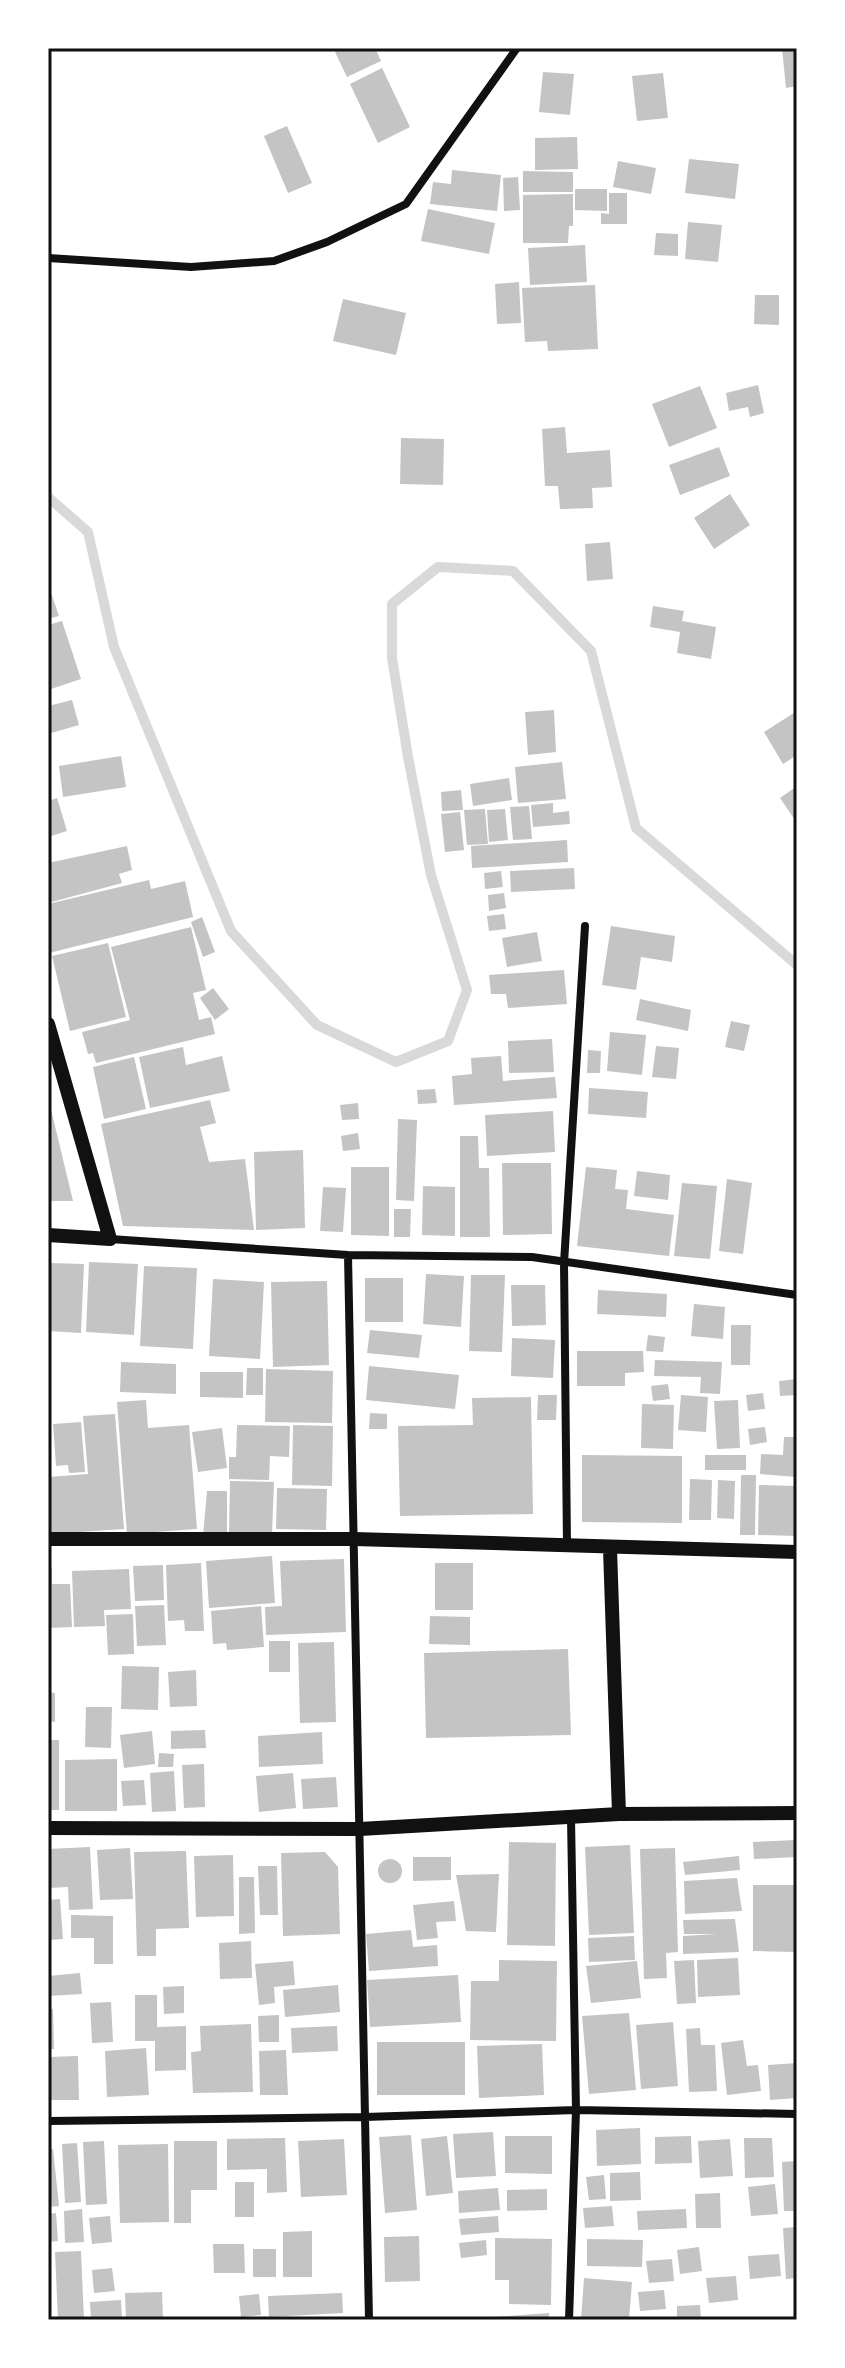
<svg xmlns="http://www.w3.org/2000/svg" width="845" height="2368" viewBox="0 0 845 2368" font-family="Karla,sans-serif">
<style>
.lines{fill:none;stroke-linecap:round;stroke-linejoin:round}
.stream{stroke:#d9d9d9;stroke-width:10}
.building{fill:#c4c4c4}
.minor{stroke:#111;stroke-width:8}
.tertiary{stroke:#111;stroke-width:14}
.neatline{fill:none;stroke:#111;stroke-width:3}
</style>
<rect width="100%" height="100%" fill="#fff"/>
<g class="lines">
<path class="stream" d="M48 497 88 532 114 647 231 931 317 1025 396 1062 448 1041 467 990 431 875 408 757 392 658V604L438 567 513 571 591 651 636 828 797 965"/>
</g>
<path class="building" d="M344 48H375L381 61 347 77 335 52Z
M782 48H797V86L786 88Z
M382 68 410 127 378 143 350 84Z
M543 72 574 74 570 115 539 112Z
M663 73 668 118 637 121 632 76Z
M287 126 312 183 288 193 264 136Z
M577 137 578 169 535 170V138Z
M689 159 739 164 735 199 685 193Z
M618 161 656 168 651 194 613 187Z
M452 170 501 175 497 211 430 204 433 182 451 184Z
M523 171 573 172V192H523Z
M518 177 520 210 504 211 503 178Z
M575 189H607V211L575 210Z
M609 193H627V224H601V213L609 214Z
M573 194V226H569L568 243H523V195Z
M428 209 495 223 489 254 421 241Z
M688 222 722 225 718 262 685 259Z
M656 233 678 234V256L654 255Z
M585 245 587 282 530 285 528 248Z
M519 282 521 323 497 324 495 284Z
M595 285 598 349 548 351 547 341 525 342 522 288Z
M755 295H779V325L754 324Z
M343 299 406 313 396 355 333 341Z
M758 385 764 413 750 417 748 407 729 411 726 393Z
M700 386 717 428 669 447 652 404Z
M565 427 567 453 610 450 612 487 592 488 593 508 560 509 558 486H545L542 429Z
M401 438 444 439 443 485 400 484Z
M719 447 730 476 680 495 669 465Z
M730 494 750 525 714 549 694 518Z
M610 542 613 579 587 581 585 544Z
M48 584 59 616 48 619Z
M653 606 684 611 682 621 716 627 711 659 677 653 680 632 650 627Z
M62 621 81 679 48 690V625Z
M72 700 79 725 48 734V706Z
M554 710 556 752 528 755 525 712Z
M797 711V755L783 764 764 732Z
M121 756 126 787 63 797 59 766Z
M562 762 566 799 518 803 515 767Z
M509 778 512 800 473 806 470 784Z
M797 786V823L780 798Z
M461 790 463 810 442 811 441 792Z
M57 798 67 831 48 837V801Z
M553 803V813L569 811 570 824 533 827 531 805Z
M529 806 532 839 513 840 510 807Z
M485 809 488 844 467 845 464 810Z
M505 809 508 840 489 842 487 810Z
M460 812 464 850 445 852 441 814Z
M567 840 568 862 472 868 471 846Z
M127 846 132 870 119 874 122 883 48 903V863Z
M574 868 575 889 511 892 510 871Z
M501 871 503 887 485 889 484 873Z
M149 880 151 889 185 881 193 917 49 953 48 904Z
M504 893 506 908 489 911 488 895Z
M504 914 506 929 489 931 487 916Z
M202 917 215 952 203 957 191 922Z
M611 926 675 936 672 962 641 957 636 990 602 985Z
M191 927 206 990 193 993 199 1020 211 1017 215 1034 96 1063 93 1053 88 1054 82 1032 130 1020 111 947Z
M537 932 542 961 507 967 502 938Z
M108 943 126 1017 70 1031 52 956Z
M564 970 567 1004 508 1008 506 994H491L489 975Z
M213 988 229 1009 215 1020 200 998Z
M640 999 691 1010 688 1031 636 1020Z
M731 1021 750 1025 744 1051 725 1047Z
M610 1032 646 1035 642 1075 607 1071Z
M552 1039 554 1072 509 1073 508 1041Z
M656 1046 679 1048 676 1079 652 1077Z
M183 1047 186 1065 222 1056 230 1091 150 1108 139 1057Z
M588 1050 601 1051 600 1073H587Z
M501 1056 503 1081 555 1077 557 1098 454 1105 452 1076 472 1074 471 1058Z
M134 1057 146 1109 104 1119 93 1067Z
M589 1088 648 1092 646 1118 588 1114Z
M435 1089 437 1103 418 1104 417 1090Z
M210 1100 216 1123 200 1127 209 1162 245 1159 254 1230 123 1226 101 1124Z
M48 1101H49L73 1201H48Z
M358 1103 359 1119 342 1120 340 1105Z
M553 1111 555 1152 487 1156 485 1115Z
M398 1119 417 1120 414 1201 396 1200Z
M358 1133 360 1149 343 1151 341 1136Z
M460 1136H478L479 1168H489L490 1237H460Z
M303 1150 305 1228 256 1230 254 1152Z
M502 1163H551L552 1234 503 1235Z
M351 1167H389V1236L351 1235Z
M586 1167 617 1170 615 1189 628 1190 626 1209 674 1215 669 1256 577 1246Z
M637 1171 670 1175 668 1200 634 1196Z
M727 1179 752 1183 743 1254 719 1251Z
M682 1183 717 1186 710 1259 674 1256Z
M423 1186 455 1187V1236L422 1235Z
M323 1187 346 1188 343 1232 320 1231Z
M394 1209H411L410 1237H394Z
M89 1262 138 1264 134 1335 86 1332Z
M48 1263 84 1264 81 1333 48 1331Z
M144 1266 197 1268 193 1349 140 1346Z
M426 1274 464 1276 461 1327 423 1324Z
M471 1275H505L502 1352 469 1351Z
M365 1278H403V1322H365Z
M213 1279 264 1282 260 1359 209 1356Z
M327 1281 329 1365 273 1367 271 1282Z
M511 1285H545L546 1325 512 1326Z
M598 1290 667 1294 666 1317 597 1314Z
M694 1304 725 1307 723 1339 691 1336Z
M731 1325H751L750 1365H731Z
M370 1330 422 1335 419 1358 367 1353Z
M648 1335 665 1337 663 1352 646 1351Z
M512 1338 555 1340 553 1378 511 1376Z
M577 1351H643L644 1372 625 1373V1386H577Z
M655 1360 722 1362 720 1394 700 1393 701 1377 654 1376Z
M121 1362 176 1364V1394L120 1392Z
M369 1366 459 1375 455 1409 366 1400Z
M247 1368H263V1395H246Z
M266 1369 333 1371 332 1423 265 1422Z
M200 1372H243V1398L200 1397Z
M796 1379 797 1395 780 1396 779 1381Z
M668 1384 670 1399 653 1401 651 1386Z
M763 1393 765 1409 748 1411 746 1395Z
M538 1395H557L556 1420H537Z
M681 1395 708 1397 706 1432 678 1430Z
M531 1397 533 1514 400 1516 398 1426 473 1425 472 1398Z
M146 1400 148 1428 189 1425 197 1529 127 1534 117 1402Z
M738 1400 740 1448 717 1449 714 1401Z
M642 1404 674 1405 673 1449 641 1448Z
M370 1413 387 1414V1429H369Z
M115 1414 124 1529 49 1534 48 1477 88 1474 83 1416Z
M81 1422 85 1472 69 1473 68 1465 56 1466 53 1424Z
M237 1425 290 1426 289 1457 270 1456 269 1480 229 1479V1457H236Z
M293 1425 333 1426 332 1486 292 1485Z
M765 1427 767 1442 750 1445 748 1429Z
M222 1428 227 1468 198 1472 192 1432Z
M784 1437H797V1477L760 1474 761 1454 783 1455Z
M582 1455 682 1456V1523L582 1522Z
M705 1455H746V1470H705Z
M741 1475H756L755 1535H740Z
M690 1479 712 1480 711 1520H689Z
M718 1480 735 1481 734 1519 717 1518Z
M230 1481 274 1482 272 1534 229 1533Z
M759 1485 797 1486V1536L758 1535Z
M277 1488 327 1489 326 1530 276 1529Z
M207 1491H227V1536H203Z
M272 1556 275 1603 209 1608 206 1561Z
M344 1559 346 1632 266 1635 265 1607 282 1606 280 1561Z
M201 1563 204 1631H185L184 1620 168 1621 166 1565Z
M435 1563H473V1610H435Z
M163 1565 164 1600 135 1601 133 1566Z
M52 1567V1584H70L72 1627 48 1628V1568Z
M129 1569 131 1609 104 1610 105 1626 74 1627 72 1571Z
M164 1605 166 1645 137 1646 135 1606Z
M261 1606 264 1647 227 1650 226 1643 213 1644 211 1611Z
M133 1614 134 1654 108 1655 106 1615Z
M430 1616 470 1617V1645L429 1644Z
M269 1641H290V1672H269Z
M334 1642 336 1722 300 1723 298 1643Z
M568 1649 571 1735 426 1738 424 1653Z
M122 1666 159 1667 158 1710 121 1709Z
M196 1670 197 1706 170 1707 168 1672Z
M48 1692 55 1693V1722L48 1721Z
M86 1707H112L111 1748 85 1747Z
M205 1730 206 1748 171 1749V1731Z
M152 1731 155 1764 124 1768 120 1735Z
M322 1732 323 1764 259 1767 258 1736Z
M48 1740H59V1810H48Z
M159 1753 174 1754 173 1767H158Z
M117 1759V1811H65V1760Z
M204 1764 205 1807 184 1808 182 1765Z
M174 1771 176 1811 152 1812 150 1773Z
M293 1773 296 1808 259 1812 256 1776Z
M336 1777 338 1807 303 1809 301 1779Z
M144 1780 146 1805 123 1806 121 1781Z
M796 1840 797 1857 754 1859 753 1842Z
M509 1842 556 1843 555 1946 507 1945Z
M630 1845 634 1933 589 1935 585 1847Z
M90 1847 93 1909 69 1910 68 1887 48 1888V1849Z
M130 1848 133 1899 100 1900 97 1850Z
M675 1848 678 1952 666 1953 667 1978 644 1979 640 1849Z
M186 1851 189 1928 156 1929V1956H137L134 1852Z
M325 1852 338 1867 340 1934 283 1936 281 1853Z
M233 1855 234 1916 196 1917 194 1856Z
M739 1856 740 1870 685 1875 683 1862Z
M413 1857H451V1880L413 1881Z
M378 1871a12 12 0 1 1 24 0a12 12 0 1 1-24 0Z
M258 1866H277L278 1915H260Z
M499 1874 496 1932 466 1931 456 1875Z
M239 1877H254L255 1933 239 1934Z
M737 1878 742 1911 685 1914 684 1881Z
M753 1885H797L794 1952 753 1951Z
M60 1899 63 1939 48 1940V1900Z
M454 1901 456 1921 436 1922 438 1938 417 1940 413 1905Z
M71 1915 113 1916V1964H94V1938H71Z
M735 1919 739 1952 683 1954V1936L717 1934H684L683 1920Z
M411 1930 413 1947 437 1945 438 1966 369 1971 366 1934Z
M634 1936 635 1960 589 1962 588 1938Z
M251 1941 252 1978 220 1979 219 1943Z
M738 1958 740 1995 698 1997 697 1960Z
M499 1960 557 1961 556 2041 470 2040 471 1981H499Z
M694 1960 696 2003 677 2004 674 1961Z
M293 1961 295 1985 274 1987 275 2003 259 2005 255 1964Z
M637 1961 641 1998 591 2003 586 1966Z
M80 1973 82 1994 48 1996V1976Z
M458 1975 461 2022 370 2027 367 1980Z
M338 1985 340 2012 285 2017 283 1990Z
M184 1986V2013L164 2014 163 1987Z
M135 1995H157V2027L186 2026V2070L155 2071V2041H135Z
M111 2002 113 2042 92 2043 90 2003Z
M48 2009H53L54 2049H48Z
M629 2013 636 2090 589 2094 582 2016Z
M279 2015V2042H259L258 2016Z
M673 2022 678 2086 641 2089 636 2025Z
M251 2024 253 2092 193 2093 191 2052 201 2051 200 2026Z
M337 2026 338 2051 292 2053 291 2028Z
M700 2028 701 2045H715L717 2091 689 2092 686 2029Z
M743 2040 747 2066 758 2065 761 2091 727 2095 721 2043Z
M377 2042H465V2095H377Z
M542 2044 544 2095 479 2098 477 2046Z
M146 2048 149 2095 107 2097 105 2051Z
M286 2050 288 2095H260L259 2051Z
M78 2056 79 2100H48V2057Z
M797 2063V2098L770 2100 768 2065Z
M640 2128 641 2164 597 2166 596 2130Z
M493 2132 496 2176 456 2178 453 2134Z
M411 2135 417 2210 385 2213 379 2137Z
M447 2136 453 2193 426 2196 421 2139Z
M505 2136H552V2174L505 2173Z
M691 2136 692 2163 655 2164V2137Z
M285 2138 287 2192 267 2193V2169L227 2170V2139Z
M744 2138H772L774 2177 745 2178Z
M344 2139 347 2195 301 2197 298 2141Z
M730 2139 733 2176 700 2178 698 2141Z
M104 2141 107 2204 86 2205 83 2142Z
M174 2141H217V2190H191V2223H174Z
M77 2143 81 2202 65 2203 62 2144Z
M168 2144 169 2222 120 2223 118 2145Z
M48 2149H53L59 2206 48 2207Z
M797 2161V2211H784L782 2162Z
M640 2172 641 2200 610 2201V2173Z
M604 2175 606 2199 589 2200 586 2177Z
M235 2182H254V2217H235Z
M775 2184 778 2214 751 2216 748 2187Z
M498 2188 500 2210 459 2213 458 2191Z
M547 2189V2210L507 2211V2190Z
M720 2193 721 2228H696L695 2194Z
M612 2206 614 2226 585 2228 583 2208Z
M82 2209 84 2242 65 2243 64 2211Z
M686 2209 687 2228 638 2230 637 2211Z
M56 2213 58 2241 48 2242V2214Z
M110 2216 112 2242 92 2244 89 2218Z
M498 2216 499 2232 461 2235 459 2219Z
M797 2227V2278L786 2279 783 2228Z
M312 2231V2277H283V2232Z
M419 2236 420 2281 385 2282 384 2237Z
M495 2238 552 2239 551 2305 509 2304V2280H495Z
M587 2239 643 2240 642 2267 587 2266Z
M486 2240 487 2255 461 2258 459 2243Z
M213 2244H244L245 2273H214Z
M699 2247 702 2271 680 2274 677 2250Z
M253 2249H276V2277H253Z
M81 2251 84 2320H58L55 2252Z
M779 2254 781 2276 750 2279 748 2256Z
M672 2259 674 2281 649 2283 646 2261Z
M112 2268 115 2291 94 2293 92 2270Z
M736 2276 738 2300 709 2303 706 2278Z
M584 2278 632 2282 629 2320H581Z
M664 2290 666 2309 640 2311 638 2292Z
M162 2292 163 2320H126L125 2293Z
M342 2293 343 2313 269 2317 268 2296Z
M259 2294 261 2315 241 2317 239 2296Z
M121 2300 122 2320H91L90 2302Z
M700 2305 701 2320H677V2306Z
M549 2313V2320H480V2318Z"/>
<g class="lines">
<path class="minor" d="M48 258 191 267 274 261 327 242 406 204 517 48
M110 1239 348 1255 532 1257 797 1295
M348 1255 369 2320
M567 1545 564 1263 585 926
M48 2121 365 2117 576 2110 797 2114
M569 2320 576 2110 571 1818"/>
<path class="tertiary" d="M48 1024 110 1239 48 1235
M48 1539H354L797 1552
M610 1549 619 1814
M48 1828 360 1829 619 1814 797 1813"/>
</g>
<rect width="845" height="2368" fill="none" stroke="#ffffff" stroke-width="100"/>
<rect x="50" y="50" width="745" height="2268" class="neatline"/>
</svg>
